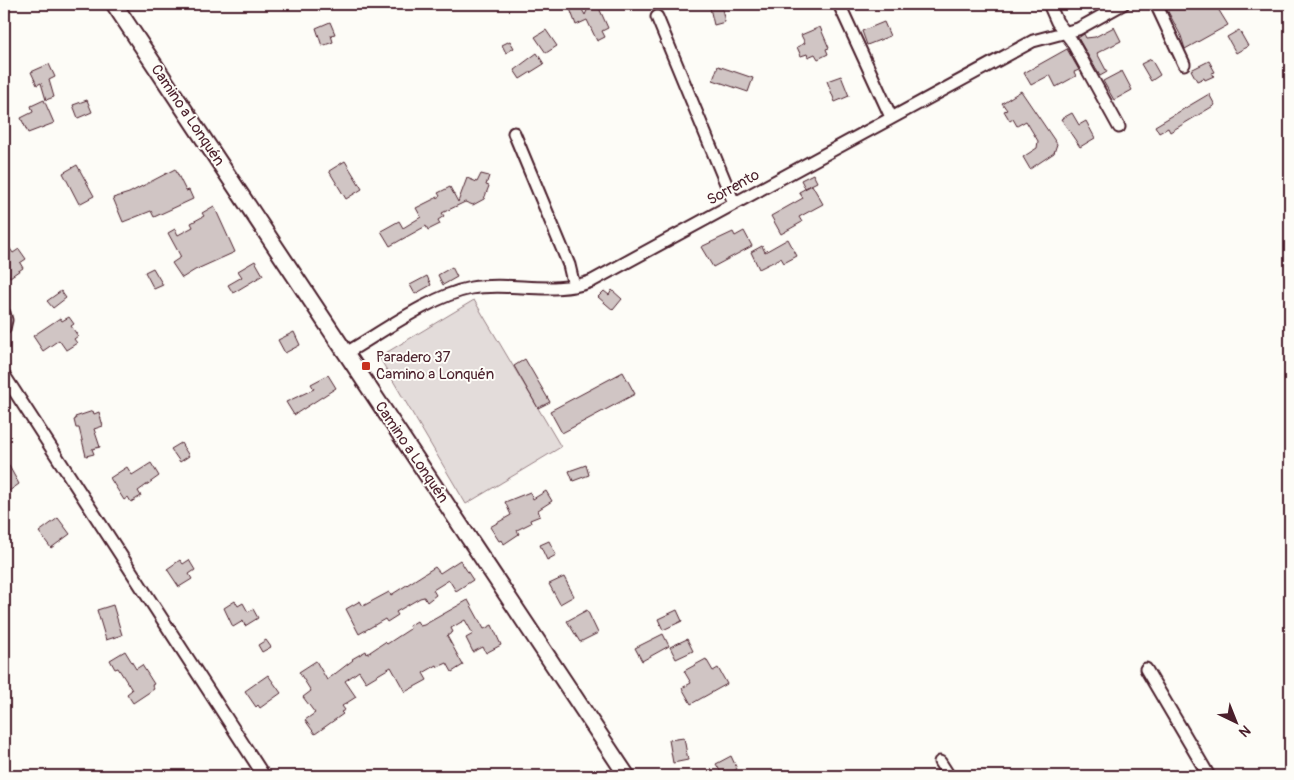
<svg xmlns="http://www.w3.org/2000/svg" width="1294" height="780" viewBox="0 0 1294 780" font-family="Pangolin,sans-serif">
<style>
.green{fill:#e3dcda;stroke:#967e82}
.building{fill:#d0c5c4;stroke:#4a1f2b}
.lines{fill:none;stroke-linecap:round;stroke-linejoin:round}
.minor-casing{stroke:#4a1f2b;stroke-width:15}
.major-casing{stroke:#4a1f2b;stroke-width:19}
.minor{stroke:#fdfcf7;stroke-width:11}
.major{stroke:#fdfcf7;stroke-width:15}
.poi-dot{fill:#c8321e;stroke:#fdfcf7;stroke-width:2}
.labels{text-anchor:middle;stroke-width:4;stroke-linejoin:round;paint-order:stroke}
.street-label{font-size:15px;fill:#4a1f2b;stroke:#fdfcf7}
.poi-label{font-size:15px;fill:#4a1f2b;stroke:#fdfcf7;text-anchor:start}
</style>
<rect width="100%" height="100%" fill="#fdfcf7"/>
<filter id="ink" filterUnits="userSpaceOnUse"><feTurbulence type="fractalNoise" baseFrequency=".02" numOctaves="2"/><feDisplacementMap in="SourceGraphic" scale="10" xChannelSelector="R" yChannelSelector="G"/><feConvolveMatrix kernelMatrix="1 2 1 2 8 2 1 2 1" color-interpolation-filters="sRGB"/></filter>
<g filter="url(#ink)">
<path class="green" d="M474 300 561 447 466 504 379 357Z"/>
<path class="building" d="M575 4H579L585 15 590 4H601L599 8 608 28 602 31 605 37 597 41 587 20 576 25 569 6Z
M709 4H721L725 22 714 25Z
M1164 4H1215L1228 25 1185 49 1181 36Z
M330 22 335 34 331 35 333 42 322 46 316 28Z
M884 22 890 36 867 45 862 31Z
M820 27 829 48 826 49 828 54 818 59 815 54 808 57 807 54 801 56 797 47 805 43 801 35Z
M1114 27 1121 41 1097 53 1107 72 1100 76 1078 38 1084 34 1086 38 1095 37Z
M546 30 557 46 546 53 535 37Z
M1239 30 1248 46 1236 53 1227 37Z
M510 41 514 48 506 53 502 45Z
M1067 49 1079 70 1074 72 1076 76 1056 87 1050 75 1031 85 1024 73Z
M537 53 544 64 520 79 514 70Z
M1151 59 1160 75 1151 81 1141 64Z
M1209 61 1215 72 1212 73 1214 76 1205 80 1204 78 1197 81 1191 70Z
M49 64 55 77 49 80 54 97 46 100 41 83 37 85 31 72Z
M718 66 753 78 748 92 713 80Z
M1122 71 1132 90 1114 100 1103 81Z
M841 76 849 96 835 102 827 81Z
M1021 91 1057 144 1054 153 1030 169 1023 157 1037 148 1038 141 1026 121 1017 126 1013 119 1010 121 1004 111 1007 110 1002 103Z
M1209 94 1215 105 1170 132 1168 128 1159 133 1155 126Z
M44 100 54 123 28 133 21 118 33 112 31 106Z
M87 100 92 112 78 118 73 105Z
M1072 113 1079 125 1086 121 1095 138 1080 147 1061 119Z
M345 161 362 189 346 199 329 171Z
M77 165 94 196 79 204 63 173Z
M175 169 186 191 189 190 193 199 154 217 151 211 123 222 113 198 129 193Z
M481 174 489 176 486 185 489 186 484 199 473 205 465 202 442 213 444 216 438 220 440 224 428 230 426 226 390 246 381 231 399 221 403 228 421 217 416 208 440 196 438 193 450 187 458 202 467 178 477 182Z
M813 174 817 182 805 188 801 180Z
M812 185 823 204 799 217 802 222 781 234 771 216 803 198 799 192Z
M214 206 235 252 195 270 182 278 172 263 181 257 168 233 175 229 178 235 193 227 191 223 204 216 202 213Z
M744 231 752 246 713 267 701 247 733 232 735 236Z
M788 239 797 256 784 263 781 258 759 269 751 252 762 246 765 252Z
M4 240 13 253 19 249 26 259 20 263 23 268 10 277 4 268Z
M255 261 263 275 233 293 228 285 242 277 238 271Z
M452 267 457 277 443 285 438 275Z
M153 268 163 285 154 289 145 272Z
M427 276 431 285 415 294 410 285Z
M612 290 622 299 613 310 598 297 604 291 609 295Z
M61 291 66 298 53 308 47 301Z
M69 317 74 324 71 326 78 336 74 339 77 343 66 350 59 340 43 351 33 336 60 318 62 321Z
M294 332 300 345 285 353 278 340Z
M525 359 550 402 538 408 514 366Z
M623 372 635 394 562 433 550 411Z
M328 375 336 388 294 415 286 402 314 389 311 384Z
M93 411 94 414 99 412 103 426 94 429 100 447 92 449 94 454 86 456 79 428H76L74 420 76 419 75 417Z
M181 443 189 456 180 462 171 449Z
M4 457 19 484 9 491 4 482Z
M151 463 159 476 138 491 141 496 131 502 128 497 124 500 110 478 127 467 132 475Z
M586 465 589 475 573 481 569 471Z
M546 491 552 501 538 510 540 516 530 520 531 523 517 530 519 534 504 544 502 540 499 541 490 527 511 515 505 502 530 492 533 499Z
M58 518 70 534 51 548 39 532Z
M549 541 556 555 547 560 540 545Z
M180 560 183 564 189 560 195 570 189 574 192 579 179 587 167 569Z
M460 560 473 580 456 591 449 580 433 590 436 595 427 602 424 597 420 598 396 612 398 615 387 622 385 619 359 634 346 609 360 601 363 606 389 592 391 595 435 567 440 573Z
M564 577 574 596 560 604 549 584Z
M468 600 484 629 492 625 501 645 486 653 483 647 473 652 466 638 473 634 465 620 451 628 453 632 447 636 463 665 452 672 447 663 438 667 437 665 423 673 427 680 405 692 391 667 366 682 359 671 345 681 356 697 342 706 345 710 341 712 343 714 315 734 305 720 315 713 303 697 311 691 299 672 316 661 327 680 353 660 352 659 366 651 367 654 385 642 387 644 410 629 409 626 417 621 420 626 424 625Z
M235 601 238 606 243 603 248 612 253 609 258 618 245 626 243 621 233 627 224 608Z
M113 605 122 635 106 640 97 610Z
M587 610 598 633 580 642 567 621Z
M677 610 682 621 663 630 658 619Z
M663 634 669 646 642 661 635 648Z
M687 639 693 651 676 659 670 647Z
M266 640 271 647 262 652 258 645Z
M125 651 136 669 142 665 154 684 152 685 154 689 133 703 127 694 132 690 118 668 115 669 110 660Z
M706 659 713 671 718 668 727 684 691 704 682 688 691 683 684 671Z
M268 675 281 693 260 708 258 705 256 707 245 691Z
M684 738 688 760 673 763 669 740Z
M731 756 737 769 723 776 716 764Z"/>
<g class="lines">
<g class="minor-casing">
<path id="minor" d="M839 4 891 117
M1049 4 1057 22 1071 40 1119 127
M1156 4 1184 64
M657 17 734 203
M514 133 569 265 574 286
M4 313 6 320 4 329
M346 353C382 332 431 296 471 288 510 281 554 296 592 281L1033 41 1078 29 1123 4
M4 375 264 776
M1146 669 1209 776
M940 762 949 776"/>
</g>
<g class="major-casing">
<path id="major" d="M114 4 627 776"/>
</g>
<use href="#minor" class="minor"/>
<use href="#major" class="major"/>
</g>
</g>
<rect class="poi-dot" x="361" y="361" width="10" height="10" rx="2.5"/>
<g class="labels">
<g class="street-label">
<text transform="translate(188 115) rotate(56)" y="5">Camino a Lonquén</text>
<text transform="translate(733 187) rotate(-29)" y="5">Sorrento</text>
<text transform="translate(412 452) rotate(56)" y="5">Camino a Lonquén</text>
</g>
<g class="poi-label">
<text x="376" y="362">Paradero 37<tspan x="376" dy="17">Camino a Lonquén</tspan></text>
</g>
</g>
<rect width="1294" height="780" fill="none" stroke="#fdfcf7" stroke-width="20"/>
<rect x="10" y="10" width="1274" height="760" fill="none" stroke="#4a1f2b" stroke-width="2" filter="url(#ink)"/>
<g transform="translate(1236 722) rotate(137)" stroke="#fdfcf7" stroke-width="4" paint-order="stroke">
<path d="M0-4L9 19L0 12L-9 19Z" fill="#4a1f2b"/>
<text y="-8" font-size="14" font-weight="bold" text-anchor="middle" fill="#4a1f2b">N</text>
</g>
</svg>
